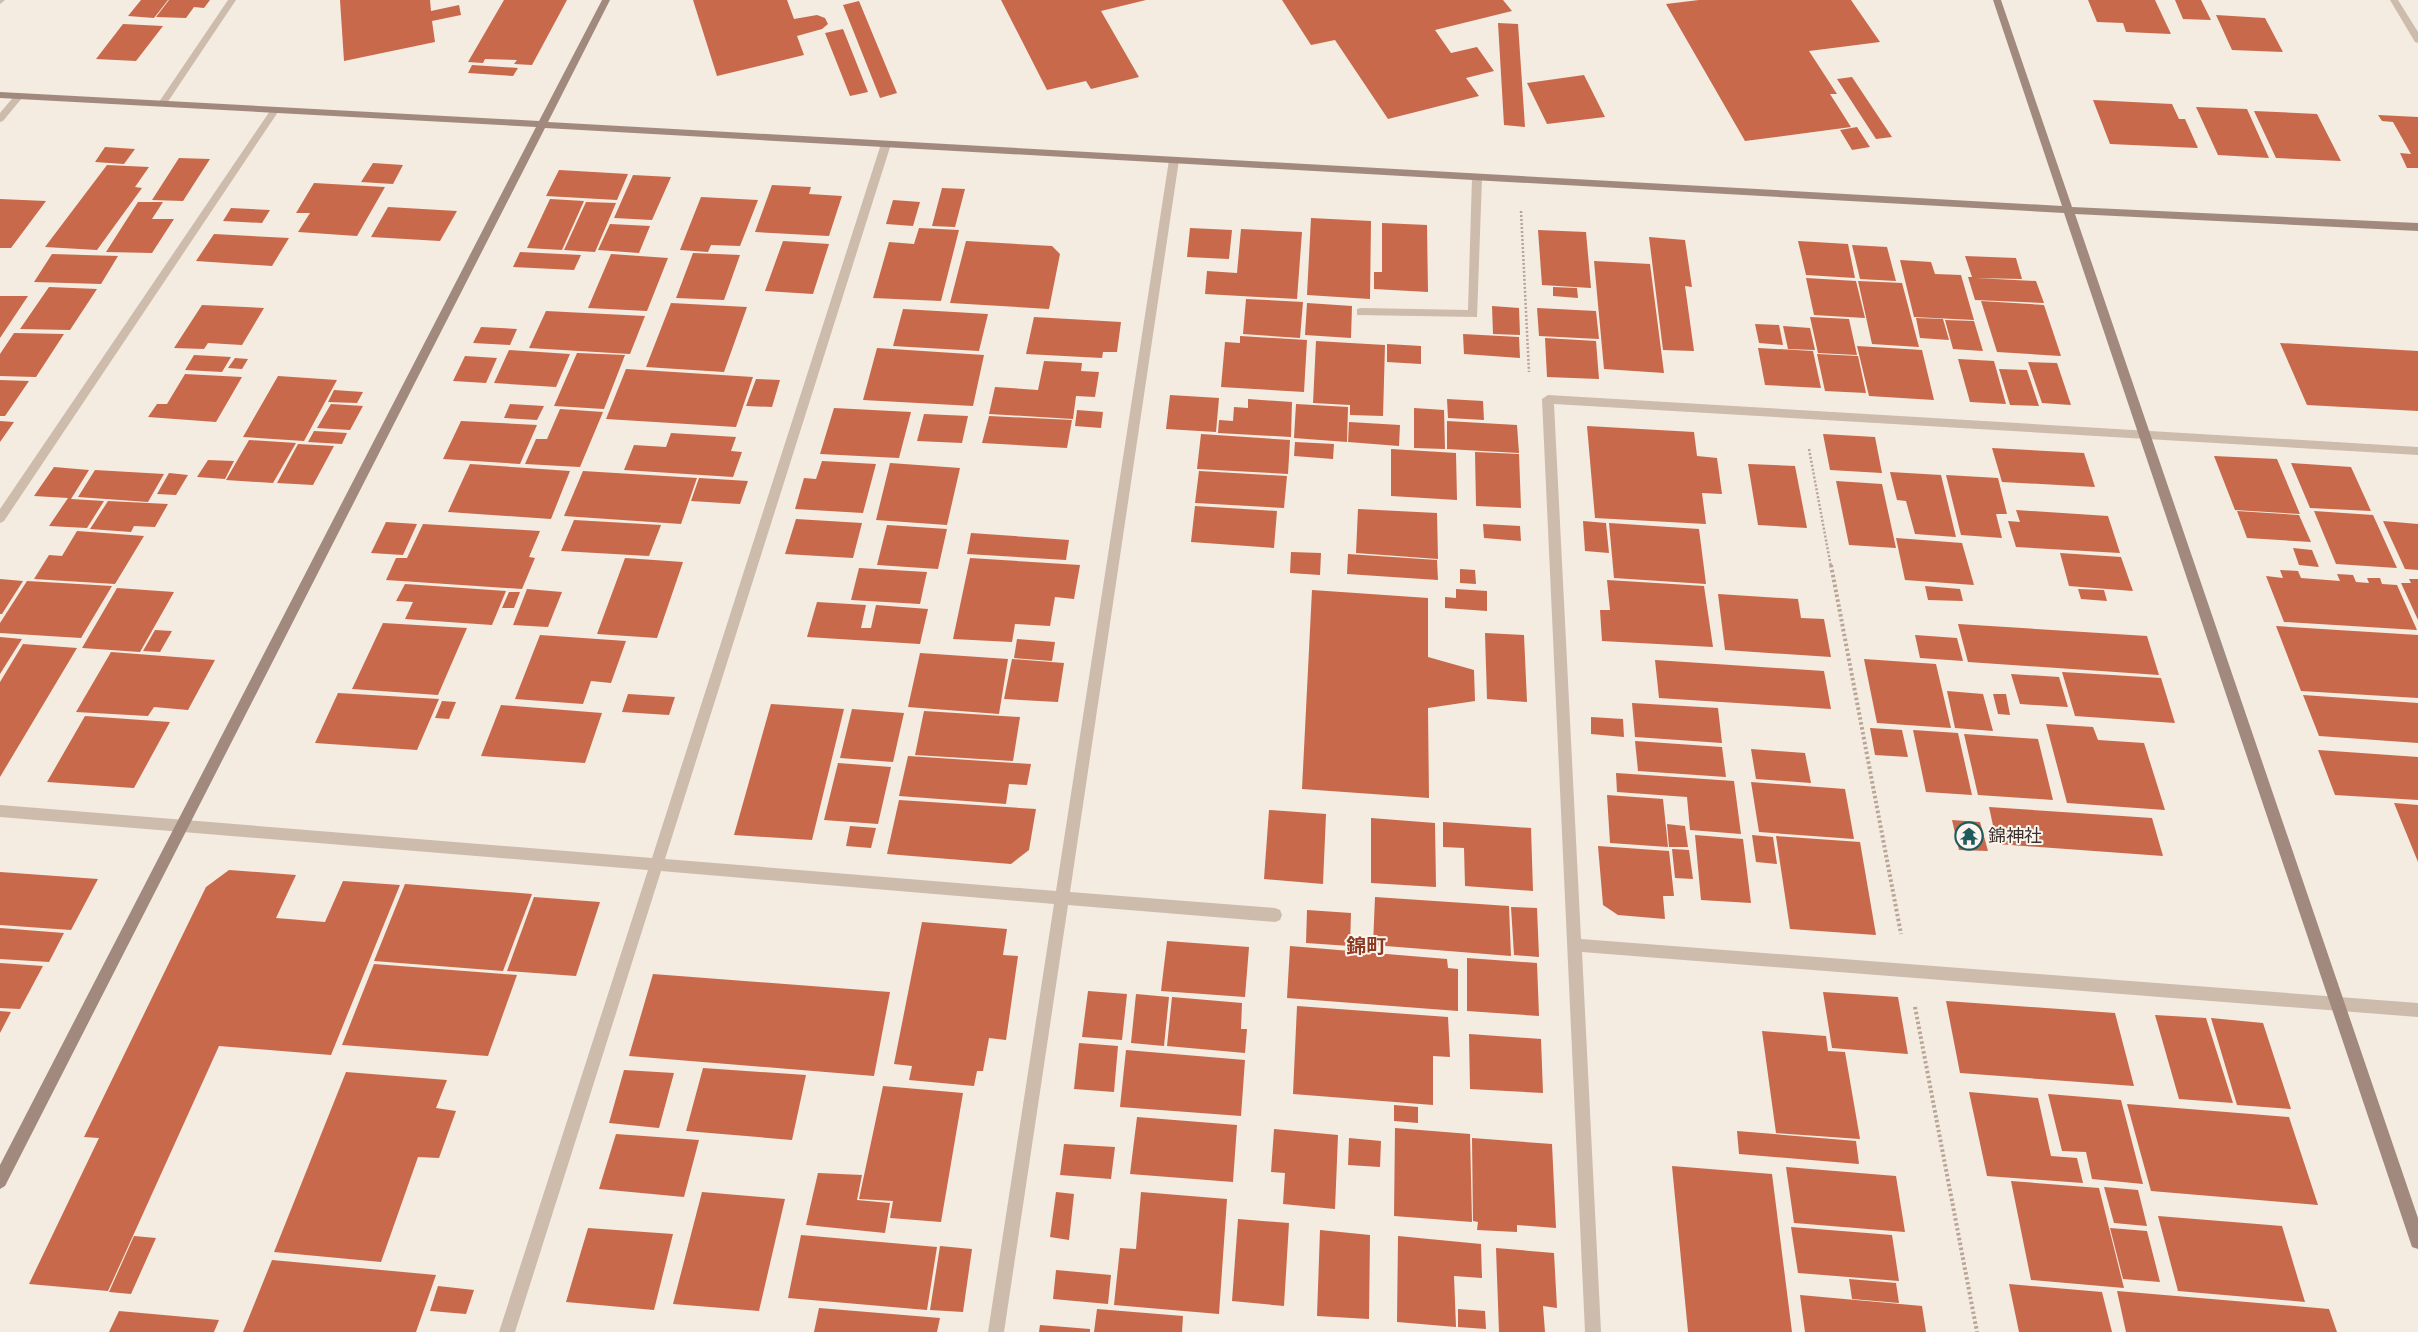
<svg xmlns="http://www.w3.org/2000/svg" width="2418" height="1332" viewBox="0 0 2418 1332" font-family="'Varela Round','Noto Sans JP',sans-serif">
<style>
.building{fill:#c8694b}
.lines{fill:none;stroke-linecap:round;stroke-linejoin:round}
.path-far1{stroke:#b9a596;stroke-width:2.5;stroke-dasharray:2 2;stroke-linecap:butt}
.path{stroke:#b9a596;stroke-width:4;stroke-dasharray:2.5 2.5;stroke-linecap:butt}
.lane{fill:#cdbbac;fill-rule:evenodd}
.street{fill:#cdbbac;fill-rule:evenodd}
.secondary{fill:#a18a7d;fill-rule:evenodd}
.labels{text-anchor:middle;stroke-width:4;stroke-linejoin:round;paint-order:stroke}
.poi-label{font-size:18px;fill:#3b302b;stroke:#fbf5ee;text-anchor:start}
.quarter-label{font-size:20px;font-weight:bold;fill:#8c3b22;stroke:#fbf5ee}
</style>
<rect width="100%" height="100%" fill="#f4ebe1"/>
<path class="building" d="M141 0H168L154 18 128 16Z
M169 0H210L204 8 194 7 186 18 156 17Z
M340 0H430L431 11 459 5 461 15 432 21 435 42 344 61Z
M504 0H567L532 65 514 64 517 60 485 59 483 63 468 62Z
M693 0H787L794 19 817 15 825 18 828 24 822 29 797 36 804 55 717 76Z
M1001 0H1146L1101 11 1139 77 1091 89 1086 81 1047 90Z
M1282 0H1503L1512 11 1435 30 1451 53 1477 47 1494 71 1466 78 1479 96 1388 119 1335 40 1311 45Z
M1699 0H1851L1880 42 1809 51 1837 94H1830L1851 127 1745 141 1666 4Z
M2088 0H2155L2171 34 2126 32 2123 23 2097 22Z
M2175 0H2201L2211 20 2183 19Z
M859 1 897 93 880 98 843 5Z
M2216 15 2265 18 2283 52 2232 50Z
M1498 23 1518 24 1525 127 1504 125Z
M123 24 163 26 136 61 96 59Z
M843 29 868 92 850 96 825 33Z
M472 65 518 68 513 76 468 73Z
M1584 75 1605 117 1547 124 1527 83Z
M1852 77 1892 137 1876 139 1837 79Z
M2093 100 2172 104 2179 119H2185L2198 148 2110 144Z
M2196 107 2247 109 2269 158 2218 155Z
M2254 111 2317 114 2341 161 2276 158Z
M2378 115 2418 117V168H2407L2400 153 2411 154 2393 122 2382 121Z
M1857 127 1870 147 1852 150 1840 130Z
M105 147 135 149 124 164 95 162Z
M179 158 210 159 183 201 152 200Z
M373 163 403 165 393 184 361 182Z
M107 165 149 167 135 187 142 188 97 250 45 247Z
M559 170 628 174 617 200 546 196Z
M633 175 671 177 652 220 614 218Z
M314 183 385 187 357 236 298 232 310 213H296Z
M772 185 811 187 809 194 842 196 829 236 755 232Z
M942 188 965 189 955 227 932 226Z
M701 197 758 200 740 246 711 245 708 252 680 250Z
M0 199 46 201 11 248H0Z
M550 199 584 201 562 250 527 248Z
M893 200 920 202 913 226 886 224Z
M138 202H163L152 219H174L152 253 106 252Z
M586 202 616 203 595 252 564 250Z
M388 207 457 211 440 241 371 237Z
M231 208 270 210 262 223 223 221Z
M1311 218 1371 221 1370 299 1307 295Z
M1382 223 1427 225 1428 292 1374 289V272H1382Z
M610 224 650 226 639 253 598 250Z
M919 228 959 230 941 301 873 298 889 242 914 244Z
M1190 228 1232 230 1229 259 1187 257Z
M1241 229 1302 232 1297 299 1205 294 1207 271 1237 273Z
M1538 230 1586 232 1591 288 1542 285Z
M214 234 289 238 272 266 196 261Z
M1649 237 1685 240 1692 287 1685 286 1694 351 1663 350Z
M783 241 829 244 813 294 765 291Z
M966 241 1052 246 1060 254 1049 309 950 303Z
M1798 241 1848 244 1855 278 1806 275Z
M1852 245 1887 247 1896 281 1860 279Z
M520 252 581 255 574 270 513 267Z
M693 253 740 255 724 300 676 298Z
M52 254 118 256 101 284 34 282Z
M611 254 668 258 647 311 588 308Z
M1965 256 2016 258 2022 279 1975 278 2036 281 2044 303 1975 300 1968 277H1972Z
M1900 260 1931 262 1935 274 1961 275 1974 320 1914 317Z
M1594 261 1650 264 1664 373 1604 369Z
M1806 278 1856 281 1865 318 1814 315Z
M1858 281 1902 283 1919 347 1872 344Z
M49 287 97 289 70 330 20 329Z
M1553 287 1577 288 1578 298 1553 296Z
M0 296H28L0 338Z
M1246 299 1303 302 1300 338 1243 334Z
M1981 301 2044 305 2061 356 1997 352Z
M671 303 747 307 724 372 646 367Z
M1307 303 1352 306 1351 338 1305 335Z
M202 305 264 308 242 345 208 343 204 349 174 348Z
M1492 306 1519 308 1520 335 1493 334Z
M1537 308 1596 311 1599 339 1539 336Z
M903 309 988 314 979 351 893 346Z
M546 311 645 316 630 354 529 348Z
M1034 317 1121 322 1117 352H1103L1102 358 1026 354Z
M1810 317 1849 319 1857 355 1818 353Z
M1916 318 1943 319 1949 340 1920 338Z
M1945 320 1974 321 1983 351 1953 349Z
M1755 324 1779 325 1783 345 1759 343Z
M1783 326 1810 328 1815 350 1788 349Z
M481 327 517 329 510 345 473 343Z
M14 333 64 334 36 377 0 376V354Z
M1463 334 1519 337 1520 358 1464 354Z
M1240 336 1307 340 1304 392 1221 387 1225 342 1240 343Z
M1545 338 1596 341 1599 379 1547 377Z
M1316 341 1385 345 1383 416 1350 415V405L1313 403Z
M2280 343 2418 351V411L2307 405Z
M1387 344 1421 346V364L1387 362Z
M1857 346 1922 350 1934 400 1869 396Z
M877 348 984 355 973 406 863 400Z
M1758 348 1813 351 1821 388 1765 385Z
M509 350 570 354 556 387 494 383Z
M577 353 625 355 604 409 554 406Z
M1817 354 1858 356 1866 393 1825 391Z
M194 355 231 357 222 372 185 370Z
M465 356 497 358 486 383 453 381Z
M235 358 248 359 242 369 228 368Z
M1958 359 1994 361 2006 404 1970 402Z
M1044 361 1082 363 1081 371 1099 372 1095 397 1076 396 1073 419 989 414 995 387 1038 390Z
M2028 362 2057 363 2071 405 2042 403Z
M626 369 753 377 736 427 606 419Z
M1999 369 2027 370 2039 406 2010 405Z
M185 374 242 377 216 422 148 417 157 404H167Z
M278 376 337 380 304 441 243 437Z
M756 379 780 380 772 407 746 406Z
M0 380 29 381 5 416H0Z
M334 390 363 392 357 403 328 402Z
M1170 395 1219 398 1216 432 1166 429Z
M1248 399 1292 402 1291 437 1218 433 1219 420 1233 421 1234 407 1248 408Z
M1447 399 1483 401 1484 420 1448 418Z
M331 404 363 406 350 430 317 428Z
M510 404 544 406 537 420 504 418Z
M1296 404 1348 407 1347 442 1294 438Z
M834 408 911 412 899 458 820 454Z
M1414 408 1444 410 1445 449 1414 448Z
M560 409 603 412 580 467 525 464 536 439H547Z
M1077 410 1103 412 1101 428 1075 426Z
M924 414 968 416 962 443 917 441Z
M989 416 1072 420 1067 448 982 443Z
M0 421 14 422 0 442Z
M461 421 537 425 520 464 443 459Z
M1447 421 1517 425 1519 453 1447 449Z
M1349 422 1400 425 1399 446 1348 442Z
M1587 426 1694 432 1697 456 1717 458 1722 494 1702 493 1706 524 1595 518Z
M314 431 347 433 342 444 308 442Z
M671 433 736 437 731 451 742 452 733 477 624 470 634 445 666 447Z
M1201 434 1290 440 1288 474 1197 469Z
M1823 434 1875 437 1882 473 1830 470Z
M249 440 296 443 273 483 226 480Z
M1295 442 1334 444 1333 459 1294 456Z
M298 444 334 446 313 485 277 483Z
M1992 448 2084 453 2095 487 2002 482Z
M1391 449 1456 453 1457 500 1391 496Z
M1475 452 1519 454 1521 508 1476 506Z
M2214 456 2277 459 2300 514 2235 510Z
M208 460 234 461 225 479 197 477Z
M822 461 876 464 863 513 795 509 804 478 816 479Z
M890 463 960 468 947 525 876 520Z
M2291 463 2351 467 2371 511 2310 508Z
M470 464 570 471 551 519 448 512Z
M1748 464 1795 466 1807 528 1758 525Z
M54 467 89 470 71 499 104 501 87 528 49 526 68 498 34 496Z
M95 470 164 474 148 502 78 497Z
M583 471 697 478 681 524 564 516Z
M1199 471 1287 476 1284 508 1195 503Z
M1890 472 1941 475 1956 537 1915 534 1906 501 1897 500Z
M169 473 188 475 176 495 157 494Z
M1946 475 1998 478 2007 514H1996L2002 538 1961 535Z
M699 478 748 481 740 504 691 501Z
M1836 481 1882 484 1896 548 1849 545Z
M108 501 168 504 155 527 134 526 131 532 90 529Z
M1195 506 1277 511 1274 548 1191 542Z
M1358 509 1437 513 1438 559 1356 553Z
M2016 510 2108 516 2120 553 2016 547 2008 521 2020 522Z
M2237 511 2299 515 2311 542 2247 538Z
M2314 511 2373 515 2397 568 2336 564Z
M796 519 862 523 853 558 785 554Z
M574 520 661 525 649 556 561 551Z
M1583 521 1606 523 1609 553 1585 551Z
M2383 521 2418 524V570L2405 569Z
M386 522 417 524 403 555 371 553Z
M1609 523 1699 529 1706 584 1614 578Z
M423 524 540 531 529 557 535 558 522 589 386 580 396 558H407Z
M1483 524 1520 526 1521 541 1484 538Z
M887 525 947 529 938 569 877 565Z
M77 531 144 536 115 584 34 579 49 555 62 556Z
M971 533 1069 540 1066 560 967 554Z
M1896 538 1962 543 1974 585 1905 580Z
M2293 548 2312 550 2319 567 2299 565Z
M1291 552 1321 553 1320 575 1290 573Z
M2060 553 2121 557 2133 591 2069 586Z
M1348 554 1437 560 1438 580 1347 574Z
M625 558 683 562 657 638 597 634Z
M970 558 1080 565 1074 599 1055 597 1050 626 1015 624 1012 642 953 639Z
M859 568 927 572 920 604 851 600Z
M1460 569 1475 570 1476 584 1460 583Z
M2280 570 2298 571 2301 578 2340 581 2337 574 2353 575 2356 582 2369 583 2367 578H2380L2382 584 2397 585 2417 630 2284 622 2266 576 2283 578Z
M0 579 23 581 2 614H0Z
M2409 579H2418V620L2401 583H2411Z
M1607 580 1704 586 1713 647 1602 641 1600 610H1610Z
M27 581 112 586 81 638 0 633V623Z
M405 584 506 591 492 625 405 619 413 602 396 601Z
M1925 586 1960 589 1963 601 1928 600Z
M117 588 174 592 140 652 82 648Z
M527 589 562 592 548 627 513 625Z
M1456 589 1487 591V611L1445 608V597L1456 598Z
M2078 589 2104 590 2107 601 2081 599Z
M1312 590 1428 598V657L1474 670 1475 701 1428 708 1429 798 1302 789Z
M509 592H520L514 608H502Z
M1718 594 1798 599 1801 618 1824 619 1831 657 1725 650Z
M817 602 866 605 861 628H871L876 605 928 609 920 644 807 637Z
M383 623 467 628 438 695 352 689Z
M1958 624 2147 636 2159 675 1968 662Z
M2276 626 2418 635V698L2301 691Z
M155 630 172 631 160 652 143 651Z
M1485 633 1524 635 1527 702 1487 699Z
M540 635 626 641 611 683 591 681 583 704 515 699Z
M1915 635 1957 638 1963 661 1920 658Z
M0 637 22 639 0 674Z
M1017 639 1055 642 1052 661 1014 658Z
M23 644 77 648 0 777V682Z
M111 652 215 660 188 710 154 707 148 716 76 712Z
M920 653 1008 659 999 714 908 707Z
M1012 659 1064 663 1058 702 1004 699Z
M1864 659 1936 664 1951 728 1877 723Z
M1655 660 1824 671 1831 709 1659 698Z
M2062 672 2161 678 2175 723 2075 716Z
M2011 674 2059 677 2068 707 2020 704Z
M1947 691 1983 694 1993 731 1955 728Z
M338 693 439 699 417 750 315 743Z
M628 694 675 697 669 715 622 712Z
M1993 694H2006L2010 715 1998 714Z
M2303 695 2418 703V743L2319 736Z
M442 701 456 702 449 719 435 718Z
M1632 703 1718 708 1722 743 1635 737Z
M771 704 844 709 812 840 734 835Z
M501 705 602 713 585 763 481 756Z
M852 709 904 713 893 762 840 758Z
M924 711 1020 717 1013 761 915 755Z
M85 716 170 722 134 788 47 782Z
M1591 717 1623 719 1624 737 1591 734Z
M2046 724 2093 727 2098 740 2144 743 2165 810 2067 803Z
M1870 728 1902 730 1908 757 1875 755Z
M1913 730 1958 733 1972 795 1926 792Z
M1964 734 2038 739 2053 800 1978 795Z
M1635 741 1722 747 1726 777 1638 771Z
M1751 749 1805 753 1811 783 1756 779Z
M2318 750 2418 757V800L2335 795Z
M908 756 1031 764 1027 785 1009 784 1006 804 899 796Z
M838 763 891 767 878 824 824 820Z
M1616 773 1734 781 1741 834 1690 830 1687 797 1617 792Z
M1751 782 1845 789 1854 839 1759 832Z
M1607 795 1663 799 1668 847 1610 843Z
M899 800 1036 809 1029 850 1011 864 887 854Z
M2394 803 2418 805V862Z
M1989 807 2152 818 2163 856 1997 844Z
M1269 810 1326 814 1323 884 1264 879Z
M1371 818 1435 823 1436 887 1371 883Z
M1952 820 1980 822 1988 851 1959 850Z
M1443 822 1531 828 1533 891 1465 886 1464 848 1443 847Z
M1667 824 1685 826 1688 847H1669Z
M850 826 876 828 871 848 846 846Z
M1695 835 1743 839 1751 903 1701 900Z
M1752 835 1773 837 1777 864 1756 862Z
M1776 836 1860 842 1876 935 1790 929Z
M1598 846 1669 851 1674 896H1663L1665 919 1618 915 1603 905Z
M1672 849 1689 850 1693 879 1675 878Z
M229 870 296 875 276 918 325 922 343 881 400 885 331 1055 219 1046 108 1291 29 1284 99 1138 84 1137 206 887Z
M0 872 98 879 71 930 0 925Z
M405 884 532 894 503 971 374 961Z
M534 897 600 902 576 976 507 971Z
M1375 897 1509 906 1511 956 1373 945Z
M1511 907 1537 908 1539 957 1514 955Z
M1307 910 1351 913 1350 946 1306 943Z
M922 922 1007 929 1003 955 1018 956 1006 1040 989 1038 983 1071H977L974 1086 909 1080 912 1066 894 1064Z
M0 928 64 933 49 962 0 959Z
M1167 941 1249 947 1245 997 1161 991Z
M1290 946 1447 959 1448 968 1458 969V1011L1287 998Z
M1467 958 1537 963 1539 1016 1467 1011Z
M0 963 43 966 20 1009 0 1008Z
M374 964 517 975 488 1056 342 1045Z
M653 974 890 992 874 1076 629 1056Z
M1088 991 1127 994 1122 1040 1082 1037Z
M1823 992 1898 997 1908 1054 1832 1048Z
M1136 994 1169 997 1164 1046 1131 1043Z
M1172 997 1242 1003 1241 1029H1247L1245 1053 1167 1046Z
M1946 1001 2115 1013 2134 1086 1960 1073Z
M1297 1006 1448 1017 1450 1057 1433 1056V1105L1293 1094Z
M0 1011 11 1012 0 1033Z
M2155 1015 2206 1018 2233 1103 2179 1099Z
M2211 1018 2263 1023 2291 1109 2237 1105Z
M1762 1031 1826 1036 1828 1051 1845 1052 1860 1139 1776 1133Z
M1469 1034 1541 1039 1543 1093 1470 1089Z
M1079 1043 1118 1046 1114 1092 1074 1089Z
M1126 1050 1245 1060 1241 1116 1120 1107Z
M703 1068 806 1075 792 1140 686 1131Z
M624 1070 674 1073 659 1128 609 1123Z
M346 1072 447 1080 436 1108 456 1111 439 1158 418 1157 381 1262 274 1252Z
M883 1086 963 1093 941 1222 890 1218 893 1201 859 1199Z
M1969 1092 2038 1098 2051 1156 2077 1158 2083 1183 1987 1176Z
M2048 1094 2121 1100 2143 1184 2092 1179 2086 1152 2062 1151Z
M2127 1104 2289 1117 2318 1205 2151 1191Z
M1394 1105 1418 1107V1123L1394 1121Z
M1137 1117 1237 1125 1233 1182 1130 1174Z
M1395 1128 1470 1134 1472 1222 1394 1216Z
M1274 1129 1338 1135 1335 1209 1283 1204 1285 1173 1271 1172Z
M1737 1131 1856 1141 1859 1164 1739 1154Z
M616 1134 699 1140 684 1197 599 1189Z
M1349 1138 1381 1141 1380 1167 1348 1165Z
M1472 1138 1552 1144 1556 1228 1517 1225V1232L1477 1230 1478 1222 1473 1221Z
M1064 1144 1115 1147 1111 1179 1060 1175Z
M1672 1166 1772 1174 1792 1332H1688Z
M1786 1167 1896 1176 1905 1232 1794 1223Z
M818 1173 862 1175 857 1200 890 1203 885 1233 806 1225Z
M2011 1181 2099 1188 2124 1288 2031 1280Z
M2104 1187 2138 1190 2147 1226 2114 1223Z
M702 1192 785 1199 759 1311 673 1304Z
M1056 1192 1074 1194 1069 1240 1050 1237Z
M1141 1192 1227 1199 1219 1314 1114 1305 1120 1248 1136 1249Z
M2158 1216 2282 1226 2305 1302 2178 1291Z
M1238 1219 1289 1223 1284 1306 1232 1301Z
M1791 1227 1892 1235 1899 1281 1798 1273Z
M588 1228 673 1234 654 1310 566 1302Z
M2110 1228 2147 1231 2160 1282 2123 1279Z
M1320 1230 1370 1235 1369 1319 1317 1316Z
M801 1235 937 1247 927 1310 788 1298Z
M134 1236 156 1238 131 1294 109 1292Z
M1398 1236 1481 1244 1482 1278 1454 1276 1456 1327 1397 1322Z
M940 1246 972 1249 963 1312 930 1310Z
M1496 1248 1554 1253 1557 1308 1543 1306 1545 1332H1499Z
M272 1260 436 1275 416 1332H243Z
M1056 1270 1111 1275 1108 1304 1053 1299Z
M1849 1279 1896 1283 1899 1303 1852 1299Z
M2009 1284 2102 1292 2112 1332H2019Z
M438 1286 474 1290 466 1314 430 1311Z
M2117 1291 2329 1309 2337 1332H2126Z
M1800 1295 1922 1306 1926 1332H1805Z
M819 1308 940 1318 937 1332H814Z
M1097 1309 1183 1316 1182 1332H1094Z
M1458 1309 1485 1311 1486 1329 1458 1327Z
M119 1311 219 1320 214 1332H109Z
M1040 1325 1090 1329V1332H1039Z"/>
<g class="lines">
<path class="path-far1" d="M1521 211 1529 372
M1809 449 1831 567"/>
<path class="path" d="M1831 565 1901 934
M1915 1007 1977 1332"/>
<path class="lane" d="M1477 175 1482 178 1477 317 1357 315V309L1361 308 1468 310 1472 178Z"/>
<path class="street" d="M0 0H5L0 4Z
M228 0H236L165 106H159V102Z
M2390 0H2398L2418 32V43L2415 42Z
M19 93 22 94V98L3 121 0 122V113L16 94Z
M275 107 278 108V112L4 521 0 523V509L272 108Z
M886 141 891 144 665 859 1056 891 1169 160 1174 157 1179 160 1070 892 1275 908 1280 910 1282 915 1280 920 1275 922 1068 905 1004 1332H988L1054 904 661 871 515 1332H499L648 870 0 817V805L652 858 881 144Z
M1548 395 2418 447V455L1554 404 1581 939 2418 1003V1017L1582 952 1601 1332H1585L1542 399Z"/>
<path class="secondary" d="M602 0H610L548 122 2062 206 1993 0H2001L2072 207 2418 223V231L2075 214 2418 1218V1249L2412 1247 2410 1241 2064 213 545 128 5 1186 0 1189V1165L536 127 0 98V92L539 121Z"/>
</g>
<defs>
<g id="temple-ring" transform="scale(1.4375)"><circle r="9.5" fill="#fbf5ee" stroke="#1f5a5e" stroke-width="1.5"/><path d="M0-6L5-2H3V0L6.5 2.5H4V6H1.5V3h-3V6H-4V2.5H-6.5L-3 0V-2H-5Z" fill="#1f5a5e"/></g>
</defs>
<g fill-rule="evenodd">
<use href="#temple-ring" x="1969" y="836"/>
</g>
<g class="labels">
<g class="poi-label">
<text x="1988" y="842">錦神社</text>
</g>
<g class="quarter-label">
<text x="1366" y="953">錦町</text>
</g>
</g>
</svg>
